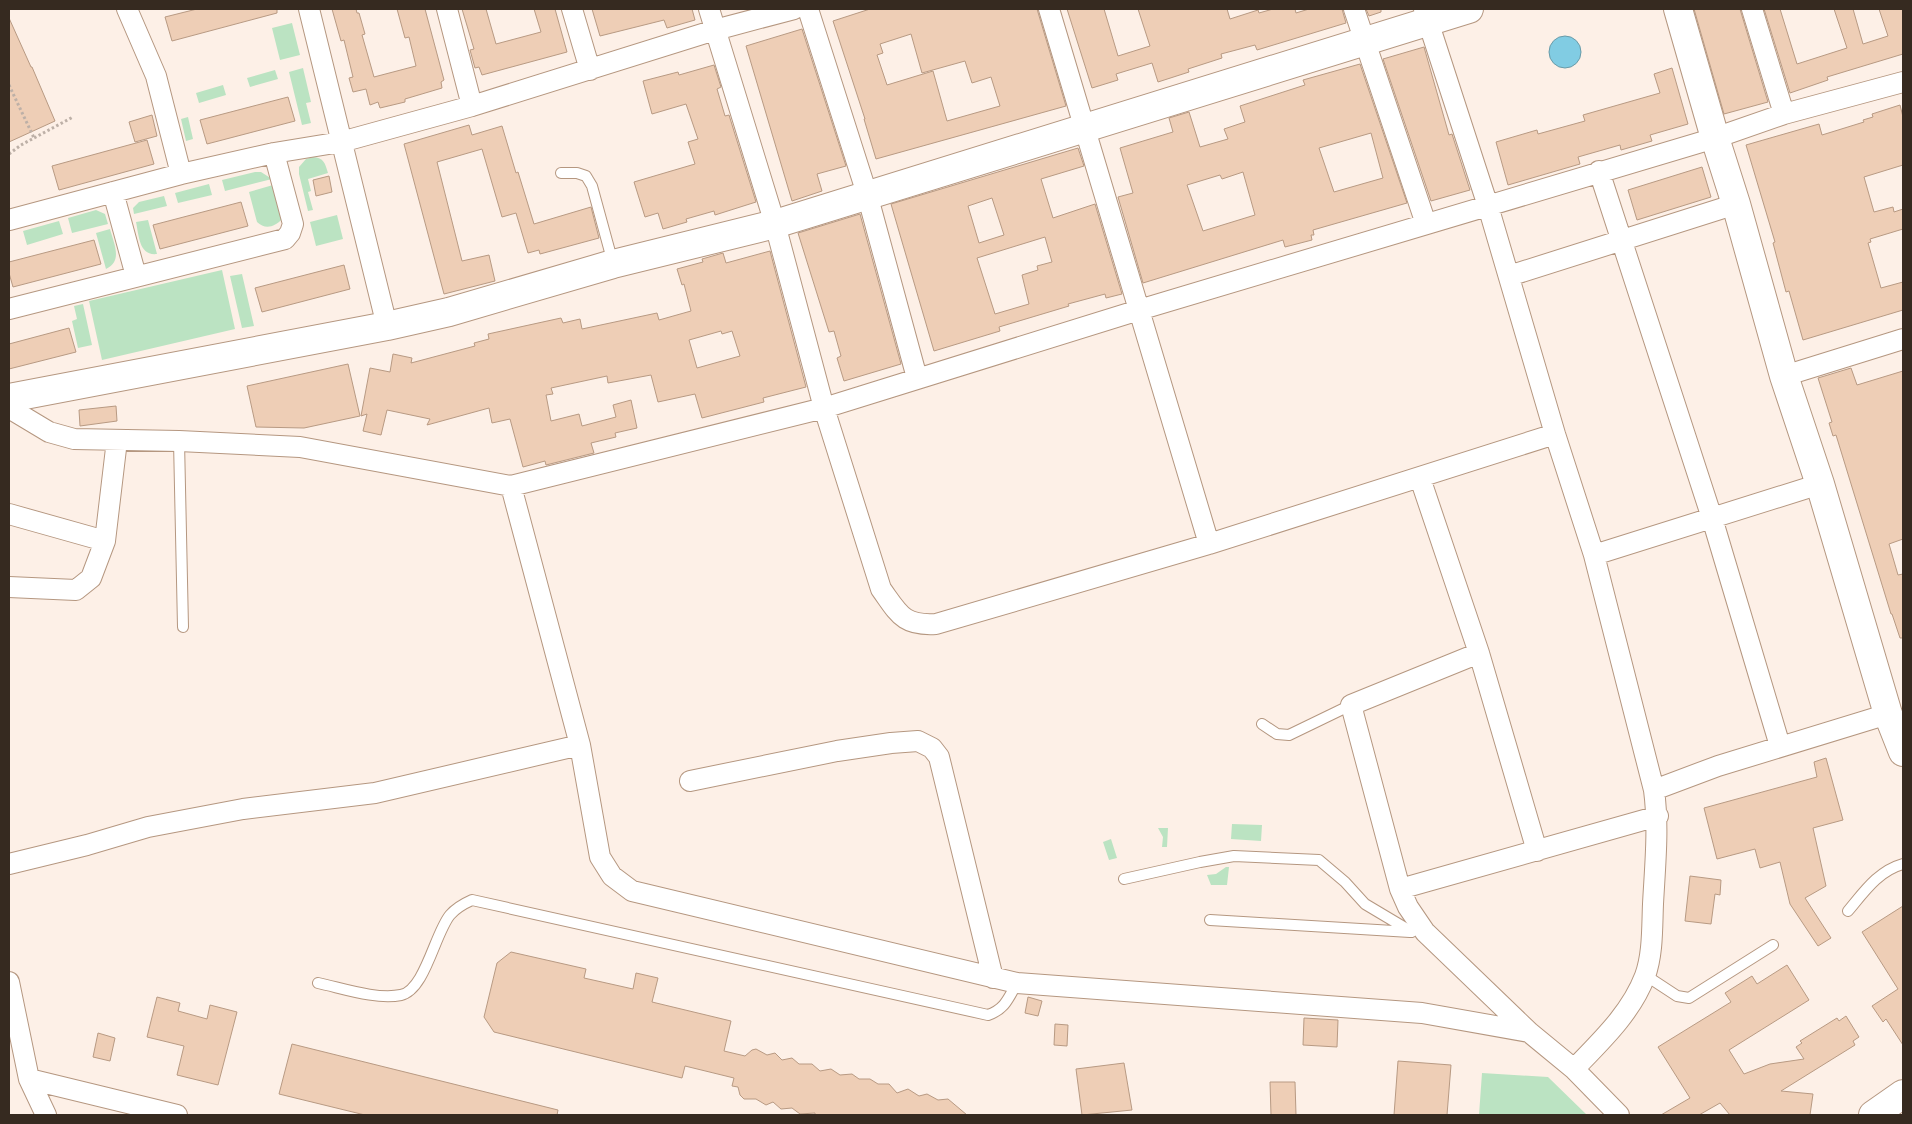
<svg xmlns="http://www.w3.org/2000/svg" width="1912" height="1124" viewBox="0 0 1912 1124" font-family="Helvetica,sans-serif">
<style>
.green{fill:#bbe3c2}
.water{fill:#81cce3;stroke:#6a9ba8}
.building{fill:#eeceb6;stroke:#b89a83;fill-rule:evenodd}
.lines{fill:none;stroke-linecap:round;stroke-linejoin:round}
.lane-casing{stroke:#b59780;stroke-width:12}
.street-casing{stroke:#b59780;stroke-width:22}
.secondary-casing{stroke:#b59780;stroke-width:30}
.primary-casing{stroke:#b59780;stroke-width:30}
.path{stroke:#bdb0a7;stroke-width:3;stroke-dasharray:2.5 2.5;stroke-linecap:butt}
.lane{stroke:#fff;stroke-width:10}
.street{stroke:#fff;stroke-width:20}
.secondary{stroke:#fff;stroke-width:28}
.primary{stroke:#fff;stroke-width:28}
</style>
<rect width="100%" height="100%" fill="#fdf0e7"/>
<path class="green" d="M292 23 300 55 280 60 272 28Z
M303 68 311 102 306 103 311 123 302 125 289 72Z
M275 70 278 79 250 87 247 78Z
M223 85 226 95 199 103 196 93Z
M188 117 193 139 186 141 181 119Z
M313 157C324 158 325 163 328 173L308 179 311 191 308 192 313 210 308 211 299 174V167L306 159Z
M255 172H261L272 179 225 191 222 180Z
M209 184 212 195 178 203 175 193Z
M273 185 282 219C275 227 265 230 257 222L249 192Z
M164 196 167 206 134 214 133 208 139 202Z
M96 210 105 214 108 224 72 233 68 218Z
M337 215 343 239 316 246 310 222Z
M148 220 157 254C139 256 139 236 136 222Z
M59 221 63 234 27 245 23 231Z
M110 229C114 244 123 261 106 269L96 233Z
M222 270 235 329 102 360 89 301Z
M242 274 254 326 242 328 230 276Z
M83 304 92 345 78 348 72 321 77 319 74 306Z
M1232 824 1262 825 1261 841 1231 839Z
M1158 828H1168L1167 847H1162L1163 837Z
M1111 839 1117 858 1109 860 1103 842Z
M1226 867H1229L1227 885H1211L1207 875 1216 874Z
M1482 1073 1548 1077 1587 1115H1479Z"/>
<path class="water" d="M1549 52a16 16 0 1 1 32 0a16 16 0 1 1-32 0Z"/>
<path class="building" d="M197 9H277V13L172 41 165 17Z
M332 9H356L357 13H359L365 34 362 35 374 77 416 66 409 37 405 38 397 9H425L444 80 441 82 442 88 405 99V102L380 108 378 102 370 105 366 89 353 92 349 78 353 77 344 40 341 41Z
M462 9H486L496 44 541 32 534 9H555L567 52 482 75 479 67 475 68 470 50 474 49Z
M592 9H692L695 20 667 28 664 20 600 36Z
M870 9H1037L1066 106 876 159 864 119H865L833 21ZM911 34 922 73 965 61 972 83 991 77 1000 106 947 121 933 71 887 85 877 55 883 53 880 44Z
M1067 9H1104L1118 56 1150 46 1138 9H1227L1230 19 1258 10 1259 13 1273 9H1295L1296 13 1309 9H1342L1346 23 1257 50 1255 45 1221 54 1222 58 1188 69 1189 72 1158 82 1152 63 1116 74 1118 80 1092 88Z
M1366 9H1381V12L1369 16Z
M1694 9H1740L1768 102 1724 114Z
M1764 9H1780L1797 64 1847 48 1834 9H1853L1863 44 1888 36 1879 9H1903V54L1827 77 1828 80 1790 93Z
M9 18 31 67H32L55 121 9 142Z
M802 29 846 166 817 174 822 191 792 201 746 46Z
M1424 47 1449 135 1452 134 1470 190 1431 201 1383 59Z
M1360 64 1407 203 1313 230 1314 235H1311L1312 240 1285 247 1283 240 1143 283 1118 197 1133 193 1120 148 1173 132 1169 118 1189 112 1200 147 1228 139 1224 129 1245 122 1240 106 1305 85 1303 80ZM1371 133 1383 178 1334 192 1319 148ZM1243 172 1255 215 1203 231 1187 185 1220 175 1222 179Z
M714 65 721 87 717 89 725 116 729 115 756 202 715 215 714 211 686 219 687 222 663 229 658 213 645 217 634 182 695 164 688 142 698 139 686 104 652 114 643 81 678 72 679 75Z
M1672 68 1688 124 1650 135 1652 141 1621 150 1620 145 1578 157 1580 164 1508 185 1496 142 1537 130 1538 134 1585 121 1583 115 1660 93 1654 74Z
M288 97 295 121 207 144 200 120Z
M1900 105 1903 117V165L1864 177 1874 212 1893 207 1894 212 1903 209V229L1870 239 1871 242 1868 243 1881 288 1903 282V310L1803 340 1789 291 1786 292 1773 243 1775 242 1746 145 1819 124 1822 135 1864 122 1863 120 1873 117 1872 114Z
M152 115 157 136 135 142 129 122Z
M469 125 472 135 502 126 516 173 518 172 534 224 591 207 599 238 540 254 539 250 528 253 516 213 502 217 482 149 437 162 462 261 489 255 495 281 444 294 404 144Z
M147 140 154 164 59 190 52 166Z
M1078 148 1084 166 1041 179 1053 218 1095 204 1122 294 1106 298 1105 294 1068 304 1069 306 999 327 1000 331 934 351 891 204ZM992 198 1004 235 979 243 968 206ZM1045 237 1052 262 1037 266 1038 270 1022 275 1029 304 995 314 977 258Z
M1702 167 1711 197 1637 220 1628 190Z
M329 176 332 192 316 196 313 180Z
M241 202 248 226 160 249 153 225Z
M860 214 901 364 844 381 837 358 841 356 834 331 829 332 798 233Z
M94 240 101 264 13 287 9 273V262Z
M770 251 806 387 763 398 764 402 702 418 695 394 658 402 651 375 608 383 607 376 551 388 553 394 546 395 551 421 579 414 582 426 616 417 613 405 631 400 637 428 615 433 616 437 591 443 594 453 546 465 545 461 523 467 510 419 492 423 489 408 427 425 430 419 387 410 381 435 363 431 367 414 361 416 370 368 390 372 393 354 412 358 411 363 475 346 474 343 489 339 488 334 561 318 563 323 580 319 582 329 657 313 659 320 691 311 684 284 682 285 677 269 703 262 702 259 723 253 726 263ZM721 331 722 334 732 331 740 356 697 368 689 340Z
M344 265 350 289 262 312 255 288Z
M69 328 76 352 9 369V344Z
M348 364 360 416 304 428 256 427 247 386Z
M1851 368 1857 385 1903 371V539L1889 544 1898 575 1903 574V638H1900L1892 614H1891L1836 435 1833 436 1829 423 1832 422 1818 378Z
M116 406 117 421 80 426 79 410Z
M1826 758 1843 820 1813 828 1826 886 1805 898 1831 938 1818 946 1790 904 1780 862 1760 868 1755 849 1717 859 1704 808 1817 777 1814 762Z
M1690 876 1721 880 1720 895 1715 894 1711 924 1685 921Z
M1903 906V1045L1886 1019 1883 1022 1872 1006 1898 989 1862 932Z
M511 952 586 969 584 978 633 989 636 973 658 978 652 1002 731 1021 724 1051 745 1056 752 1050 756 1049 767 1055 775 1053 782 1060 792 1058 799 1064H812L820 1071 831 1069 840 1075 852 1074 859 1079H870L878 1084H889L897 1093 908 1089 919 1096 927 1094 938 1100 948 1099 967 1115H815V1113L800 1114 792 1108 781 1109 773 1102 766 1105 756 1099H744L740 1095 738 1087 732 1086 734 1078 685 1066 682 1078 494 1032 484 1017 497 963Z
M1787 965 1809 1000 1729 1050 1744 1074 1770 1064 1804 1059 1796 1047 1802 1043 1800 1041 1837 1018 1839 1021 1846 1016 1859 1037 1853 1041 1855 1045 1781 1091 1813 1094 1810 1115H1730L1720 1103 1699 1115H1661L1690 1098 1658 1047 1731 1002 1725 993 1752 976 1757 984Z
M157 997 180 1003 178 1011 207 1019 210 1005 237 1012 218 1085 177 1075 184 1046 147 1037Z
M1028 997 1042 1001 1038 1016 1025 1013Z
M1304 1018 1338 1020 1337 1047 1303 1045Z
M1055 1024 1068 1025 1067 1046 1054 1045Z
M98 1033 115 1038 110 1061 93 1057Z
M292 1044 558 1110 557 1115H365L279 1094Z
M1398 1061 1451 1065 1447 1115H1394Z
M1124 1063 1132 1110 1082 1115 1076 1069Z
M1270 1082H1295L1296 1115H1271Z"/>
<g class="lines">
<g class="lane-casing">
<path id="lane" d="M561 173H577L586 176 592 186 613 263
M179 441 183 627
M1262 724 1277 734 1289 735 1351 705
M1124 879 1200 862 1234 856 1319 860 1345 882 1365 904 1412 932
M1848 911C1864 892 1878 871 1903 864
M1210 920 1410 932
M1645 975 1677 996 1689 998 1773 945
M318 983C342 988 376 1000 401 995 425 990 435 933 450 915 456 908 463 904 472 900L988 1015C1005 1009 1008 999 1017 983"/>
</g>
<g class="street-casing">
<path id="street" d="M127 9 156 76 181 174
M309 9 387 326
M447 9 472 106
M572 9 590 70
M709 9 775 224 824 408 881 589C899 614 903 626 936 624L1209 544 1555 434
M808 9 867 194 917 378
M1049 9 1209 544
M1354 9 1426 224
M1424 9 1488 206 1555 434 1594 555 1654 790C1659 828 1655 866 1653 904 1652 927 1653 954 1645 976 1631 1013 1601 1041 1574 1069
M1752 9 1784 114
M1599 171 1712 518 1780 746
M113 192 136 276
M9 220 181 174 274 153 341 142 472 106 715 30 794 9
M1509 276 1736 204
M9 309 285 239 290 233 293 224 274 153
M1784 376 1903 339
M9 408 49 432 74 439 179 441 300 447 511 486 824 408 1139 310 1715 138 1784 114 1903 82
M1420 478 1479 653 1537 851
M9 514 105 541
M1594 555 1820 484
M9 587 76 590 91 578 105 541 117 440
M1479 653 1351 705 1400 889 1408 907 1425 932 1529 1032 1574 1069 1619 1115
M580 745 600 857 612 876 632 891 1017 983 1422 1013 1529 1032
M690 781 837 751 891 743 918 741 932 748 939 757 993 978
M1654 790 1718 766 1888 714
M9 864 87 845 148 827 243 809 375 793 580 745 511 486
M1400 889 1658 816
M9 982 29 1079 46 1115
M29 1079 177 1115"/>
</g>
<g class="secondary-casing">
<path id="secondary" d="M1678 9 1715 138 1736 204 1784 376 1820 484 1888 714 1903 752"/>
</g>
<g class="primary-casing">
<path id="primary" d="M9 398 387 326 449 312 613 264 775 224 1469 9
M1873 1115 1903 1094"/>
</g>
<path class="path" d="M9 85 34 138
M9 154 21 145 73 117"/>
<use href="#lane" class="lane"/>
<use href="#street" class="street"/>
<use href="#secondary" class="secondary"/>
<use href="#primary" class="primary"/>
</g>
<rect width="1912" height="1124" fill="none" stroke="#362a20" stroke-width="20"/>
</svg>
